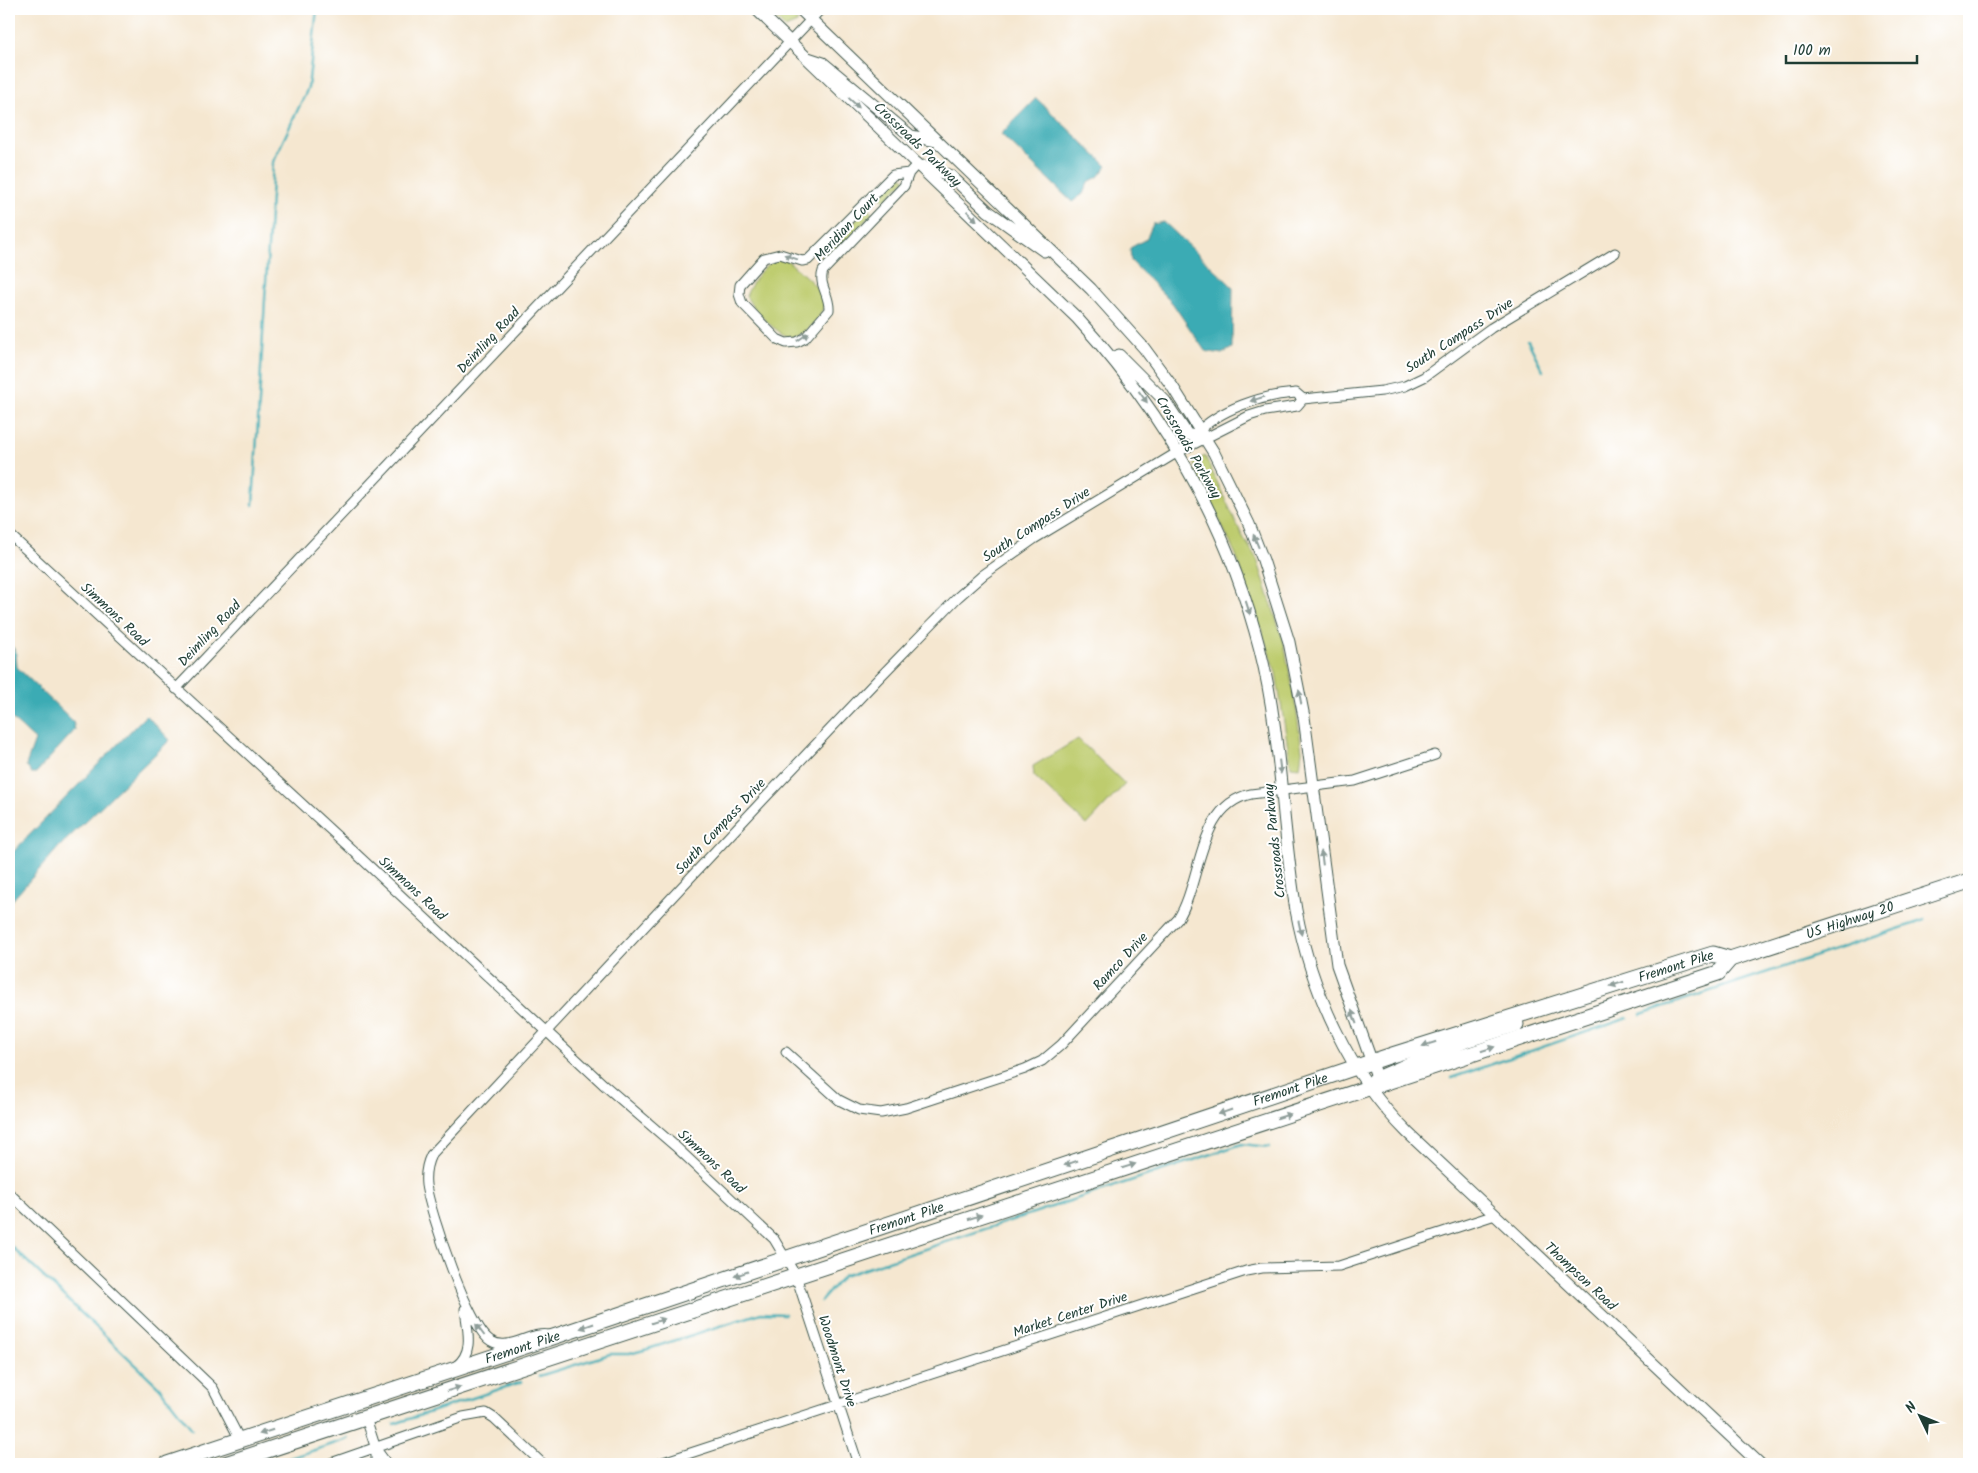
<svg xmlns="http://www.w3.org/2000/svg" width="1978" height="1473" viewBox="0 0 1978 1473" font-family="Kalam,sans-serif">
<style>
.green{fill:#becc6e;stroke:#6e8451}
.water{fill:#3aabb4;stroke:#2c7474}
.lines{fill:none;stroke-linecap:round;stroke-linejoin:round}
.stream{stroke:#3aabb4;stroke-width:2.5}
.minor-casing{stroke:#3f564b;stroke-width:11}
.tertiary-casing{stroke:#3f564b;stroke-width:13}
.primary-casing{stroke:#3f564b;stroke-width:17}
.trunk-casing{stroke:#3f564b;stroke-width:17}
.minor{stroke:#fff;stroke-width:9}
.tertiary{stroke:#fff;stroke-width:11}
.primary{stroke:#fff;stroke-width:15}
.trunk{stroke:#fff;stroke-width:15}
.oneway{fill:#8f9e9a}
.labels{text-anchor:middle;stroke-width:4;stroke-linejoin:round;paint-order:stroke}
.street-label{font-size:14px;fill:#1f3d34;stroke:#fff}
</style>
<rect width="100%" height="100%" fill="#fff"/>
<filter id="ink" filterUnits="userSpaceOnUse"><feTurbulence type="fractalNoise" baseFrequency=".02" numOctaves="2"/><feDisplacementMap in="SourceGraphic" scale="10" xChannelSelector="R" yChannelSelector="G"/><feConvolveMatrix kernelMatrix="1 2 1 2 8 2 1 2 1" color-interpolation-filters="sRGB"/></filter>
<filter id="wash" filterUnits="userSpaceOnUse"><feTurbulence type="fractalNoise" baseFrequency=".0096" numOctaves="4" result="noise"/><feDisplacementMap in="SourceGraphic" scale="20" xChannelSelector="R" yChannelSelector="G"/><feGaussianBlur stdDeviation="1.12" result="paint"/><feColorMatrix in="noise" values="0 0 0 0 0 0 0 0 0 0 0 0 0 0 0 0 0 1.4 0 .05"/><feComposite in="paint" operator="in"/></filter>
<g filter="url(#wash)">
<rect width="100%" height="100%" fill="#f5e7d0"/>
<path class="green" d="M766 9H790L797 15V23L785 28Z
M899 175 906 179 885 200 882 199 880 195Z
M868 208 872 214 825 263 820 262V258Z
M780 257 788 261C797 269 818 286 823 296 830 311 804 338 791 337 778 336 752 308 746 296 753 279 763 265 780 257Z
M1205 456 1243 537 1257 559 1284 643 1296 707 1302 751 1300 767 1291 766 1276 673 1236 555 1196 471 1194 462Z
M1078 739 1125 784 1087 825 1034 776 1033 766Z"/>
<path class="water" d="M1036 98 1107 166 1098 177 1088 182 1083 194 1072 202 1001 134Z
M1164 222 1233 287 1232 348 1222 354 1205 351 1173 304 1131 261 1130 248 1146 239 1153 224Z
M12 646 16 652 17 667 73 721 75 730 36 773H31L26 765 35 740 9 716V648Z
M146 715 170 740 59 847 9 904V856Z"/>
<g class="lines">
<path class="stream" d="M1528 341 1543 371
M253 505 273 162 308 88 317 9
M1641 1014 1925 920
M1451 1078 1628 1018
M9 1244 159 1387 192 1429
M821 1301 843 1276 1242 1144 1269 1147
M539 1376 610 1354H629L648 1349 761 1313 785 1314
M394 1424 521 1382
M272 1464 348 1439"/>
</g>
</g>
<g filter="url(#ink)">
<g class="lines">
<g class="minor-casing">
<path id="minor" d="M909 173 893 175 808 260 802 261 780 254 764 258 740 285 739 294 742 303 777 339 786 343 797 342 805 338 829 310C830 295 818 285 823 271L904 186 909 173 918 163
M1196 434C1219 409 1263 395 1296 393L1303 399
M9 534 350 848 603 1084 675 1146 774 1239 796 1276 858 1464
M176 689 821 9
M786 1052 839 1100 859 1110 881 1113 906 1108 1025 1069 1042 1061 1061 1045 1178 919C1202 882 1197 805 1251 794L1355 781 1435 755
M9 1193 213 1388 240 1440
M549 1335C530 1331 509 1352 491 1341 469 1329 430 1212 426 1185 425 1175 426 1165 431 1155L762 801 878 679 958 597 983 575 1034 539 1178 452 1249 416 1265 411 1297 406 1303 399 1382 391 1405 386 1424 377 1491 328 1615 253
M456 1366C475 1352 467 1329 465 1309
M366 1418 376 1449V1464
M376 1449 387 1464
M328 1464 463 1417 486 1413 494 1418 543 1464
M657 1464 1246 1271 1262 1268 1339 1266 1495 1215"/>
</g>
<g class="tertiary-casing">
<path id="tertiary" d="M756 9 1077 318C1164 413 1228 525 1260 650 1282 736 1281 824 1296 910 1311 990 1349 1075 1408 1133L1760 1464
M800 9 1091 289 1144 348 1172 386 1214 453 1249 524 1263 560 1289 642 1304 717 1337 965 1380 1085
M808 58 823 63 911 136 937 141
M924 166 951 176 988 211 1044 251
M1119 355 1165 401 1187 434 1206 440"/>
</g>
<g class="primary-casing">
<path id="primary" d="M1375 1080 1468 1039 1516 1024"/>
</g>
<g class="trunk-casing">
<g id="trunk">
<path id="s1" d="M1730 959 1969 881"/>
<path id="s2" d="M167 1464 556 1336 1392 1055 1713 954 1730 959"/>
<path d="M225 1464 1718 973 1730 959"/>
</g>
</g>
<use href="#minor" class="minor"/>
<use href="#tertiary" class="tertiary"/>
<use href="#primary" class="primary"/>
<use href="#trunk" class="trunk"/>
</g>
<defs><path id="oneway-solid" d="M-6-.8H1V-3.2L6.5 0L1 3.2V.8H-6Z" transform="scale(1.25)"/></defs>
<g class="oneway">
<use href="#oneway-solid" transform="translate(854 103) rotate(43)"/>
<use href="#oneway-solid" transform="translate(972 216) rotate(44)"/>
<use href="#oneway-solid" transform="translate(791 257) rotate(-160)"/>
<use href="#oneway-solid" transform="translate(803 337) rotate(-35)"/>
<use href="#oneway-solid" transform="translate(1143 397) rotate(54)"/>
<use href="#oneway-solid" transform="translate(1257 399) rotate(162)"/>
<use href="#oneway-solid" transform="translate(1256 541) rotate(-112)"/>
<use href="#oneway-solid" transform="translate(1248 608) rotate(72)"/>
<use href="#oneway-solid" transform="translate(1300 697) rotate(-100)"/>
<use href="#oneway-solid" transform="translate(1280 767) rotate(83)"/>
<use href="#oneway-solid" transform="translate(1322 858) rotate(-97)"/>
<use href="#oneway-solid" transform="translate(1300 928) rotate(78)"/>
<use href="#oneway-solid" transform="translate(1617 984) rotate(162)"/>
<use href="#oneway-solid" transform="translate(1354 1017) rotate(-110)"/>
<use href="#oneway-solid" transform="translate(1429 1044) rotate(163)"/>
<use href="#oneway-solid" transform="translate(1488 1049) rotate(-18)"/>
<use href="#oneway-solid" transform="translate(1225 1112) rotate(161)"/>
<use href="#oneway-solid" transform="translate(1284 1116) rotate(-18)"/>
<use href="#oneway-solid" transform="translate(1071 1163) rotate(161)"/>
<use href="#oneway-solid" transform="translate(1129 1166) rotate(-18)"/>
<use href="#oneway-solid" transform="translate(975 1217) rotate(-18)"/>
<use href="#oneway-solid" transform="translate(741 1274) rotate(161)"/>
<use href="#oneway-solid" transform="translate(658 1321) rotate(-18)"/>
<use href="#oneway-solid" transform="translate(587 1326) rotate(161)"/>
<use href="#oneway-solid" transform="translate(480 1330) rotate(-127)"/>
<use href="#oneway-solid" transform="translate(454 1389) rotate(-18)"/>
<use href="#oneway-solid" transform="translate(266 1432) rotate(162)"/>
</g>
</g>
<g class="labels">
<g class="street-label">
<text transform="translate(918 144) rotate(44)" y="5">Crossroads Parkway</text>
<text transform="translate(846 227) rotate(-47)" y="5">Meridian Court</text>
<text transform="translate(1459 335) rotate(-33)" y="5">South Compass Drive</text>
<text transform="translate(488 340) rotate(-47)" y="5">Deimling Road</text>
<text transform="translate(1189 447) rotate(60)" y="5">Crossroads Parkway</text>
<text transform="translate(1036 524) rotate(-33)" y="5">South Compass Drive</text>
<text transform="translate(115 614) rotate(43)" y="5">Simmons Road</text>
<text transform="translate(209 633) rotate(-47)" y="5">Deimling Road</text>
<text transform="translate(720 826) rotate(-47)" y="5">South Compass Drive</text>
<text transform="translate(1274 841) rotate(-96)" y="5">Crossroads Parkway</text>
<text transform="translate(413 888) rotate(43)" y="5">Simmons Road</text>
<text dy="5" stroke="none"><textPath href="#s1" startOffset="126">US Highway 20</textPath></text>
<text transform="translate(1120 961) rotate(-47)" y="5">Ramco Drive</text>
<text dy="5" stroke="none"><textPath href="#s2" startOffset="1589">Fremont Pike</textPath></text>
<text dy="5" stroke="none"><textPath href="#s2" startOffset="1184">Fremont Pike</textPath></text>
<text transform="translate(712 1161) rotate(43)" y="5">Simmons Road</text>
<text dy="5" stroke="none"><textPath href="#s2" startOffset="779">Fremont Pike</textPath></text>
<text transform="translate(1581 1276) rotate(43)" y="5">Thompson Road</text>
<text transform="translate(1070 1314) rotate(-18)" y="5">Market Center Drive</text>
<text dy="5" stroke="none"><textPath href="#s2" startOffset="374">Fremont Pike</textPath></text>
<text transform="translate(838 1361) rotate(72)" y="5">Woodmont Drive</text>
</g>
</g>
<rect width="1978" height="1473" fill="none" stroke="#fff" stroke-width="30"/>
<g transform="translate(1920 1416) rotate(313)" stroke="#ffffff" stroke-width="4" paint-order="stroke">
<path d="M0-4L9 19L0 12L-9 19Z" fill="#1f3d34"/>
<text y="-8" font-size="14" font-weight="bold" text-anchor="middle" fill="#1f3d34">N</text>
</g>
<path d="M1786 55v8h131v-8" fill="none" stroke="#1f3d34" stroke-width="2.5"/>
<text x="1793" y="55" font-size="15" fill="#1f3d34" stroke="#ffffff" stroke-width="4" paint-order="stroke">100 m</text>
</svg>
